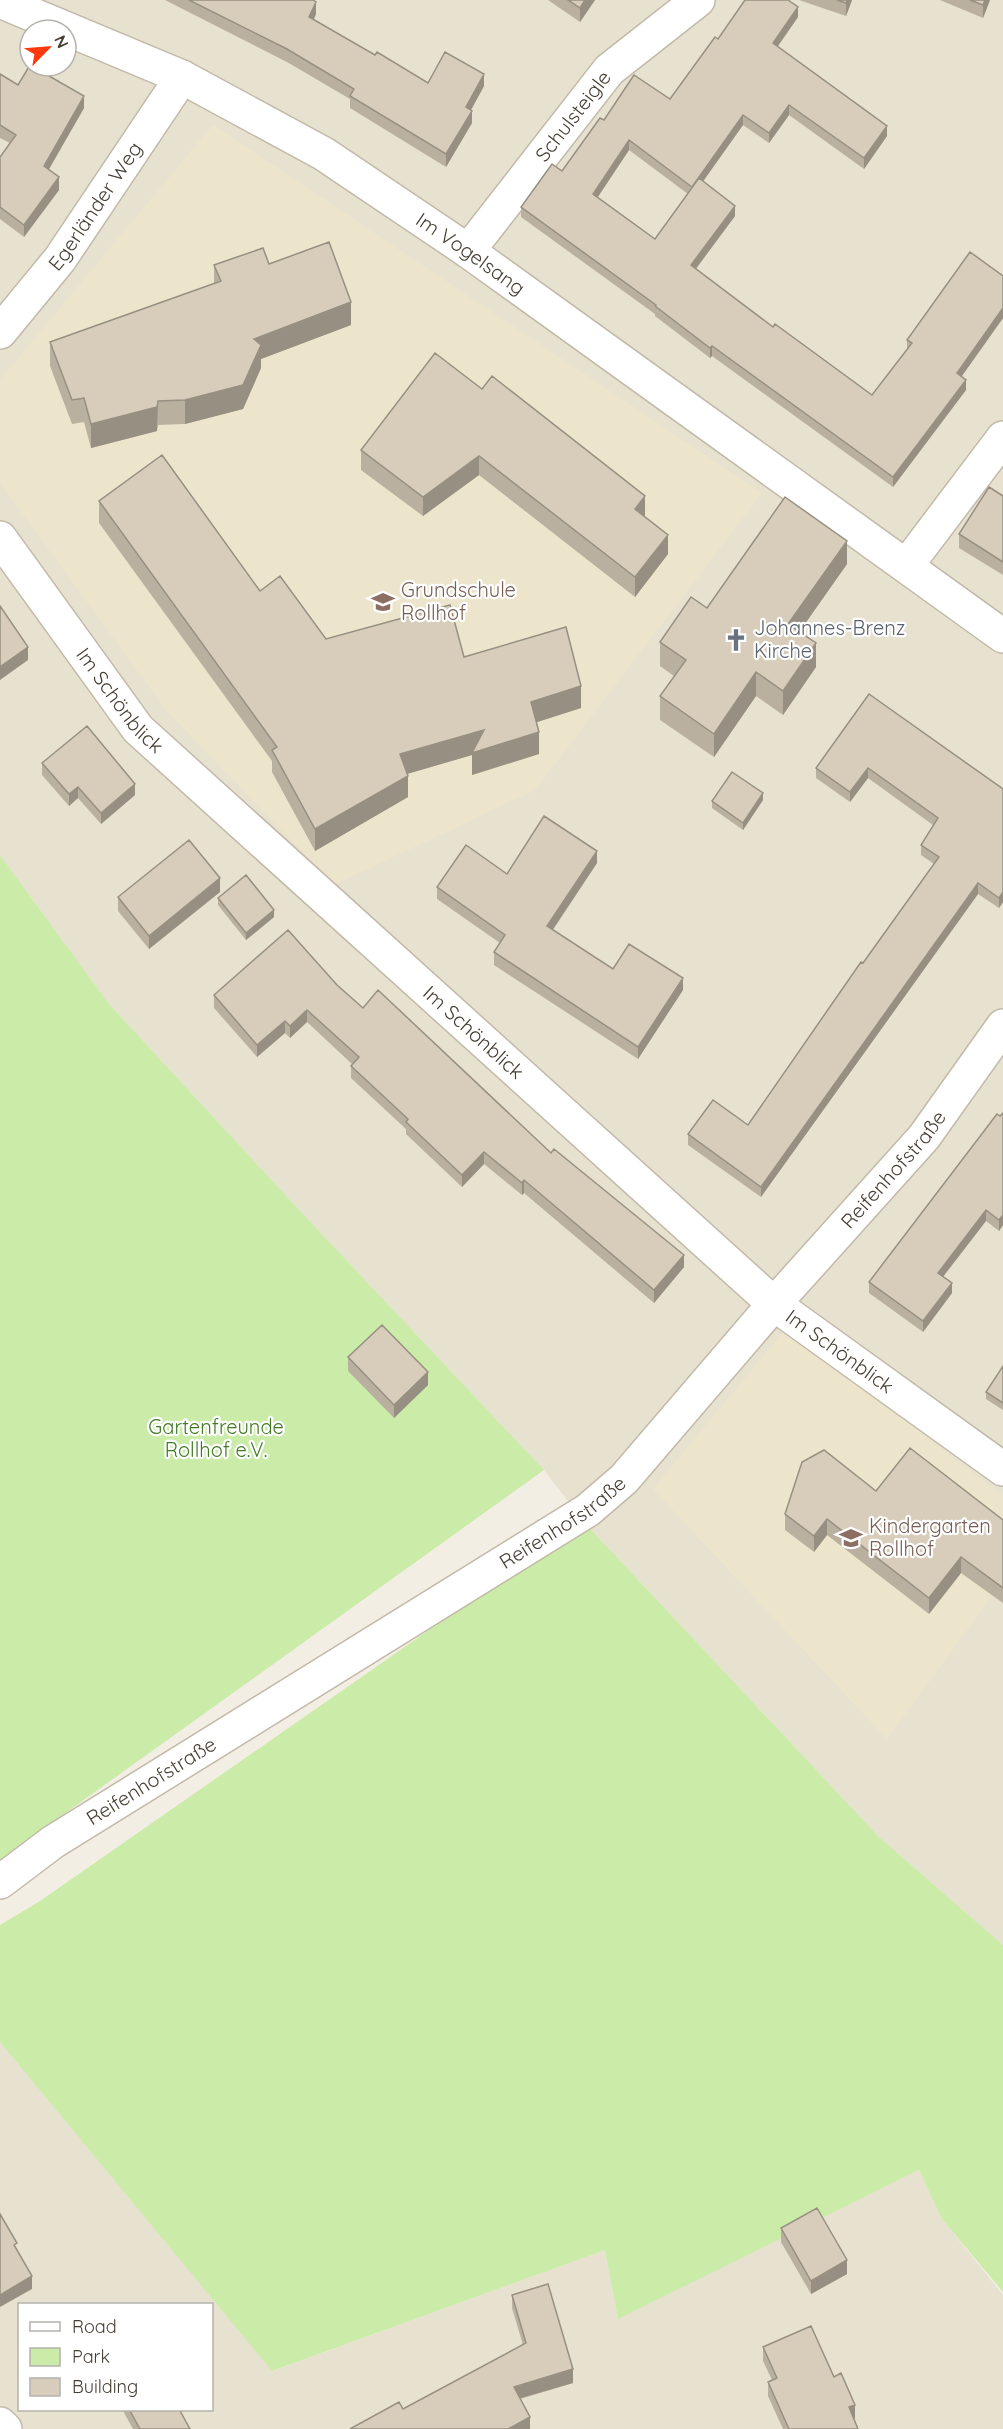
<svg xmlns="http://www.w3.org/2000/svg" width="1003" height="2429" viewBox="0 0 1003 2429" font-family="Quicksand,sans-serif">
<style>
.residential{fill:#e7e1d0;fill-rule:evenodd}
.education{fill:#ede5cb}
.green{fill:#cbeba8}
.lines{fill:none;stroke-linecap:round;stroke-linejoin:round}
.minor-casing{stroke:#c2b9a8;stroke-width:36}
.minor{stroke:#fff;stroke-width:33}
.wall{fill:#bab0a0;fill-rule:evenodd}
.shaded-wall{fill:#979082}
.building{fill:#d8cdba;stroke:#979082;stroke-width:1.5}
.labels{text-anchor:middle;stroke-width:4.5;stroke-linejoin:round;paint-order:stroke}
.street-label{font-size:20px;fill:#453e33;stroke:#fff}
.education-label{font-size:20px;fill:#785e54;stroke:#fff;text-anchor:start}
.worship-label{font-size:20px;fill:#5b616d;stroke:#fff;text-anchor:start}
.park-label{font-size:20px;fill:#417a22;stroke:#fff}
</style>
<rect width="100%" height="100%" fill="#f3eee3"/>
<path class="residential" d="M0 0H1003V1945L879 1837 584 1522 544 1470 302 1213 109 1004 0 855ZM30 30H66V66H30Z
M0 2042 273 2371 605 2250 618 2318 919 2170 942 2219 1003 2295V2429H0ZM20 2304H212V2410H20Z"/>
<path class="education" d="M213 125 762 493 535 790 334 885 167 711 0 483V380Z
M785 1330 1003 1496V1581L887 1739 653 1489Z"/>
<path class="green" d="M0 855 109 1004 302 1213 544 1470 0 1860Z
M584 1522 879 1837 1003 1945V2292L942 2219 919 2170 618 2319 605 2250 272 2371 0 2042V1925L40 1901Z"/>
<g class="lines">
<g class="minor-casing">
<g id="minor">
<path id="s1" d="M0 1 182 77 324 154 468 251 1003 636"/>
<path id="s2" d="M468 251 609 70 698 0"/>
<path id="s3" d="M0 332 60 259 182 77"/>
<path id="s4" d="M0 538 138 729 774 1304 1003 1469"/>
<path d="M907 565 1003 438"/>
<path id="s5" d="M0 1882 53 1842 588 1510 624 1479 774 1304 924 1137 1003 1026"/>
<path d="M0 2424 5 2429"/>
</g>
</g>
<use href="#minor" class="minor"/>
</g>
<path class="wall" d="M165 0H313L316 14 314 19 375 55 428 83 484 86 471 110 472 123 446 167 350 108V99L287 62Z
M548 0H595L580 22Z
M799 0H852L846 16Z
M940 0H990L983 18Z
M798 17 778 46 887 136 864 169 789 115 769 143 743 125 703 181 735 216 696 269 773 327 872 395 907 349V340L1003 276V318L961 377 966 390 893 487 712 356 710 358 655 316V314L521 217V207L562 171 604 120 670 99 718 39ZM629 150 688 194 655 239 598 197Z
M0 74 18 85 84 108 48 170 59 190 24 237 0 219V157L10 143 0 138Z
M269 264 351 325 261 359V368L243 409 185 424 158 425 157 431 91 448 84 422 72 424 50 366V342L214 284V265Z
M482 389 645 515 644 516 668 554 635 597 479 475 423 516 361 470V450Z
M1003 496V575L959 548V534Z
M99 501 260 591 326 639 464 657 581 708 537 722 539 754 472 775V755L407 774 408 797 315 851 272 772V761L99 523Z
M847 564 799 632 816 667 783 715 756 696 714 757 660 720V696L674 676 660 666V642L707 608Z
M869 694 1003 789V902L999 908 978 894 761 1197 688 1145V1134L748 1125 934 864 921 855V845L933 825 868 778 850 802 816 778V768Z
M42 763 135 795 101 824 78 798 69 806 42 775Z
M763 800 743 830 712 808V801Z
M597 863 553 930 613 969 683 990 638 1059 494 965V952L500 943 437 899V887L507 874Z
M220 892 149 949 118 911V897Z
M218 898 274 917 246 940 218 905Z
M337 985 363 1008 551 1153 684 1267 654 1303 524 1193 522 1195 484 1164 462 1187 406 1134V1129L351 1078V1066L352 1064 307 1022 290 1038 285 1033 257 1057 214 1008V995Z
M1003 1113V1225L999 1231 986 1221 943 1277 952 1293 923 1332 869 1293V1282Z
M348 1357 428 1385 394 1418 348 1371Z
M1003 1366V1410L986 1399V1392Z
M876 1491 1003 1520V1603L961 1573 929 1614 827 1535 814 1552 785 1530V1514Z
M781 2228 847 2274 811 2294 781 2242Z
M512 2295 573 2383 520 2399 530 2429 403 2409 523 2345 512 2308Z
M763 2347 855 2418 854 2419 858 2429H783L768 2396V2382L772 2380 763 2361Z
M122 2409H179L190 2429H133Z"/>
<path class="shaded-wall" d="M585 0H595L580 22V8Z
M847 0H852L846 16V3Z
M985 0H990L983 18V5Z
M316 2V14L309 29V17Z
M798 7V17L773 53V43Z
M484 74V86L466 119V107Z
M84 96V108L44 178V166Z
M789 105V115L769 143V133Z
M472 111V123L446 167V154Z
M743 115V125L692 197V187Z
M887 126V136L864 169V158Z
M629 140V150L593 204V194Z
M59 177V190L24 237V225Z
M735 206V216L691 275V265Z
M351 302V325L261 359V368L243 409 185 424V400L254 339Z
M1003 308V318L957 383V373Z
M712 346V356L710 358V348Z
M966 380V390L893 487V477Z
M158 401 157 431 91 448V424Z
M479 456V475L423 516V497Z
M645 496V515L635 528V509Z
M668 535V554L635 597V577Z
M847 541V564L788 648V624Z
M816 643V667L783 715V691Z
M28 647V660L0 680V667Z
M756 672V696L714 757V734Z
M581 686V708L531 724V702Z
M484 730 539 732V754L472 775V755L400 776V754Z
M868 768V778L850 802V792Z
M408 776V797L315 851V829Z
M135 784V795L101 824V813Z
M78 787V798L69 806V794Z
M763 793V800L743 830V823Z
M597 851V863L547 938V926Z
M220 878V892L149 949V936Z
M978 883V894L761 1197V1187Z
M1003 892V902L999 908V898Z
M274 910V917L246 940V933Z
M683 978V990L638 1059V1047Z
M307 1010V1022L290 1038V1026Z
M285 1021V1033L257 1057V1045Z
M484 1152V1164L462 1187V1175Z
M524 1180V1193L522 1195V1183Z
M986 1210V1221L938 1283V1273Z
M1003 1215V1225L999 1231V1220Z
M684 1255V1267L654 1303V1290Z
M952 1283V1293L923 1332V1321Z
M428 1372V1385L394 1418V1405Z
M827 1519V1535L814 1552V1536Z
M961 1557V1573L929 1614V1598Z
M847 2260V2274L811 2294V2281Z
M32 2276V2289L0 2307V2295Z
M573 2369V2383L514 2400V2387Z
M855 2405V2418L849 2421V2407Z
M530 2417V2429H508Z"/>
<path class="building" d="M189 0H313L316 2 309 17 375 55 377 52 428 83 445 52 484 74 466 107 472 111 446 154 350 96 354 89 287 49Z
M568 0H585L580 8Z
M745 0H788L798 7 773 43 887 126 864 158 789 105 769 133 743 115 692 187 629 140 593 194 655 239 699 178 735 206 691 265 773 327 775 324 872 395 912 343 907 340 970 252 1003 276V308L957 373 966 380 893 477 712 346 710 348 655 306 656 305 521 207 552 164 562 171 600 118 604 120 634 75 670 99 715 37 718 39Z
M837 0H847L846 3Z
M970 0H985L983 5Z
M30 65 84 96 44 166 59 177 24 225 0 207V157L16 135 0 125V74L18 85Z
M329 242 351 302 254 339 261 345 243 385 185 400 158 401 157 407 91 424 84 398 72 400 50 342 221 281 214 265 263 248 269 264Z
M435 353 482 389 492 376 645 496 635 509 668 535 635 577 479 456 423 497 361 450Z
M162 455 260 591 280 576 326 639 450 605 464 657 566 627 581 686 531 702 539 732 472 753 484 730 400 754 408 776 315 829 272 750 277 747 99 501Z
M989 487 1003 496V562L959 534Z
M785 497 847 541 788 624 816 643 783 691 756 672 714 734 660 696 686 660 660 642 691 597 707 608Z
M0 606 28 647 0 667Z
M869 694 1003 789V892L999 898 978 883 761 1187 688 1134 713 1100 748 1125 861 962 863 963 939 857 921 845 938 818 868 768 850 792 816 768Z
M87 726 135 784 101 813 78 787 69 794 42 763Z
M732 772 763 793 743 823 712 801Z
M544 816 597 851 547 926 613 969 629 944 683 978 638 1047 494 952 505 935 437 887 466 845 507 874Z
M189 840 220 878 149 936 118 897Z
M246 875 274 910 246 933 218 898Z
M288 930 337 985 363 1008 378 990 551 1153 554 1149 684 1255 654 1290 524 1180 522 1183 484 1152 462 1175 406 1122 408 1119 351 1066 359 1057 307 1010 290 1026 285 1021 257 1045 214 995Z
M1003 1113V1215L999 1220 986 1210 938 1273 952 1283 923 1321 869 1282 997 1114 1000 1116Z
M382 1325 428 1372 394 1405 348 1357Z
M1003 1366V1403L986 1392Z
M910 1448 1003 1520V1588L961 1557 929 1598 827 1519 814 1536 785 1514 802 1462 824 1450 876 1491Z
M817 2208 847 2260 811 2281 781 2228Z
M0 2214 17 2243 14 2245 32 2276 0 2295Z
M548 2284 573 2369 514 2387 530 2417 508 2429H350L399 2402 403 2409 526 2343 512 2295Z
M811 2326 834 2377 841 2373 855 2405 849 2407 858 2429H789L768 2382 777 2378 763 2347Z
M129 2409H179L190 2429H140Z"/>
<defs>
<g id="school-bare" transform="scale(1.8)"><path d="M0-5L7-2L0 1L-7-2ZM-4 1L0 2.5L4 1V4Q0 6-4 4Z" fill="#8d6e63" stroke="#fff" stroke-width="2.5" paint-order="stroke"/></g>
<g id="church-bare" transform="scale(1.8)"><path d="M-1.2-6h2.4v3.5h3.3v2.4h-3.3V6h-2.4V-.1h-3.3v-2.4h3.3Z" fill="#6b7280" stroke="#fff" stroke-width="2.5" paint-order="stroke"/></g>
</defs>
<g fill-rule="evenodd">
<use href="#school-bare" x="383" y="602"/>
<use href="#church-bare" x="736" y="640"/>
<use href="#school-bare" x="851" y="1538"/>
</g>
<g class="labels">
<g class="street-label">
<text dy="7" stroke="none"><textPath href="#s2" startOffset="171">Schulsteigle</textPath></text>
<text dy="7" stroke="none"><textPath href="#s3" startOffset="158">Egerländer Weg</textPath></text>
<text dy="7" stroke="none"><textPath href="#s1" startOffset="536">Im Vogelsang</textPath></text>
<text dy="7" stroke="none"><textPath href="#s4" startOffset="202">Im Schönblick</textPath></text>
<text dy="7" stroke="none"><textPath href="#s4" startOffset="688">Im Schönblick</textPath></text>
<text dy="7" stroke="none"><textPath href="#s5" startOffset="1154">Reifenhofstraße</textPath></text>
<text dy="7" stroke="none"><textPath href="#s4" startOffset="1174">Im Schönblick</textPath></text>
<text dy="7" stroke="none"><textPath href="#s5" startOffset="668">Reifenhofstraße</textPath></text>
<text dy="7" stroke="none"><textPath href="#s5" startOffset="182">Reifenhofstraße</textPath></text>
</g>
<g class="education-label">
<text x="401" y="597">Grundschule<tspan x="401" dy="23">Rollhof</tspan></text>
<text x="869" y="1533">Kindergarten<tspan x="869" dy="23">Rollhof</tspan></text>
</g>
<g class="worship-label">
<text x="754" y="635">Johannes-Brenz<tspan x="754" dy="23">Kirche</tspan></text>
</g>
<g class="park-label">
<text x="216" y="1434">Gartenfreunde<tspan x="216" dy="23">Rollhof e.V.</tspan></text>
</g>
</g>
<rect x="18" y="2303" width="195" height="108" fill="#ffffff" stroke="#b5b2ad" stroke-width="1.5"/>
<rect x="30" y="2322" width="30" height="9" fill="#ffffff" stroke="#b5b2ad" stroke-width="1.5"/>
<text x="72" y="2333" font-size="18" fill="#453e33">Road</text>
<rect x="30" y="2348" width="30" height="18" fill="#cbeba8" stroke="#b5b2ad" stroke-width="1.5"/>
<text x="72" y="2363" font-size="18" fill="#453e33">Park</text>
<rect x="30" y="2378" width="30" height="18" fill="#d8cdba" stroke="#b5b2ad" stroke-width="1.5"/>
<text x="72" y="2393" font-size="18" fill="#453e33">Building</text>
<g transform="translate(48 48) rotate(65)"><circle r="28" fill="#ffffff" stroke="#b5b2ad" stroke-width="1.5"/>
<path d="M0-4.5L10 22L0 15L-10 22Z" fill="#ff380d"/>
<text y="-9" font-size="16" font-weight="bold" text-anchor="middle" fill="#453e33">N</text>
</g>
</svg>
